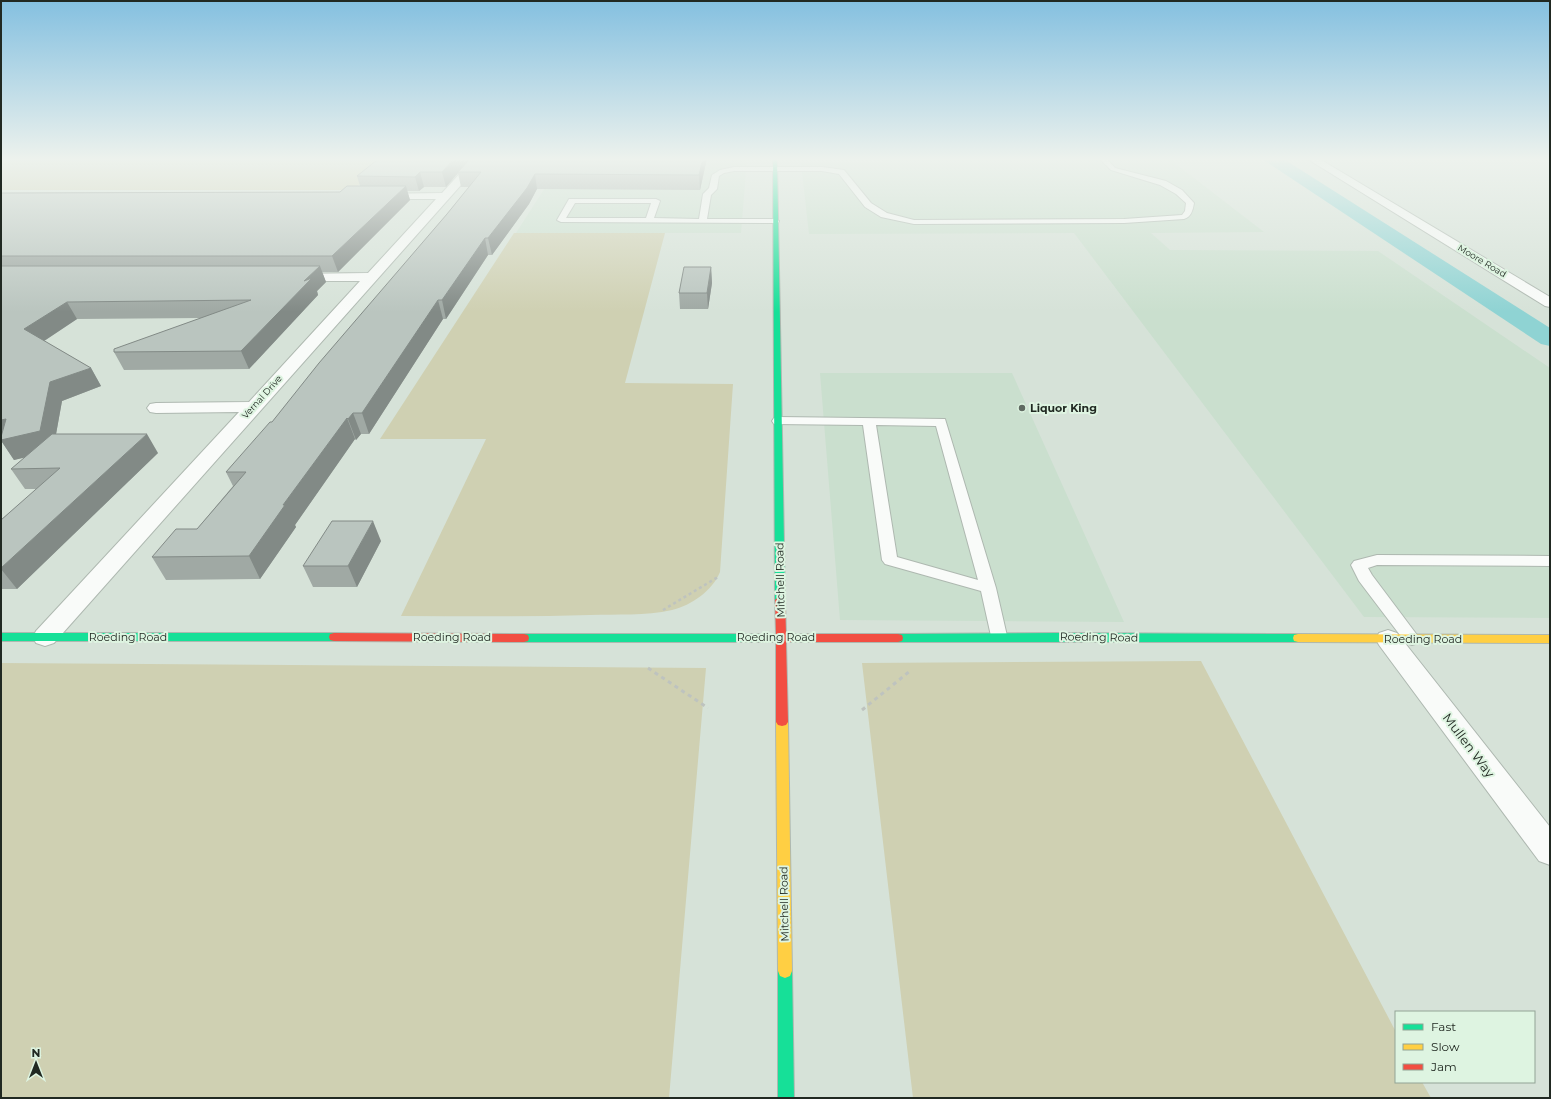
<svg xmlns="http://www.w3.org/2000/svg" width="1551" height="1099" viewBox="0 0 1551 1099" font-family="Montserrat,sans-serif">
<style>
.built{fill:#cadfce}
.green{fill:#cfd0b2}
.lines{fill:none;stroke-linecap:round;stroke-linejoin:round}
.canal{fill:#8fd3d3;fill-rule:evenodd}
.lane-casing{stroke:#aeb8b0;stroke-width:2}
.street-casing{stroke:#aeb8b0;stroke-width:2}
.fast-casing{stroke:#aeb8b0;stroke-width:2}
.slow-casing{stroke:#aeb8b0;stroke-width:2}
.jam-casing{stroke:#aeb8b0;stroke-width:2}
.path-far1{stroke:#bec3bf;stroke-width:2.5;stroke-dasharray:3 3;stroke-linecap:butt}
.path{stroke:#bec3bf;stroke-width:3;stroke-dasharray:4 4;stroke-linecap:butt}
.lane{fill:#f9fbf9;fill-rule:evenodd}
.street{fill:#f9fbf9;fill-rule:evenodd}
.fast{fill:#16e098;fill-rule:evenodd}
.slow{fill:#ffcf43;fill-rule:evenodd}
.jam{fill:#f24e42;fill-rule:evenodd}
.wall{fill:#a0a9a4}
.shaded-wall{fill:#828a86}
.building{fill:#bac5bf;stroke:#828a86}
.poi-dot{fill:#606a62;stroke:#def4e1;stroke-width:1.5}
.labels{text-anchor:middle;stroke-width:4;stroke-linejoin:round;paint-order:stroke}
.far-street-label{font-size:9px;fill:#212922;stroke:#def4e1}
.poi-label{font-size:11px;font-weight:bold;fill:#212922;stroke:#def4e1;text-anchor:start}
.street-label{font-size:11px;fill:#212922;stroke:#def4e1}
.near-street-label{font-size:13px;fill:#212922;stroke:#def4e1}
</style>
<rect width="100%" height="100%" fill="#d6e2d8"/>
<path class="built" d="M564 158H747L741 233H516Z
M884 158H1168L1264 232 1151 233 1170 250 1378 251 1550 368V618L1364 617 1074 233 809 234 801 163H884Z
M820 373H1012L1124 622 840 620Z"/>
<path class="green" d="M1 158H392L371 177 351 190H1Z
M514 233H665L625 383 733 384 720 572C712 591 692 605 672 610 645 616 617 614 590 615 527 617 464 616 401 616L486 439H380Z
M1201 661 1396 1032V1082H1422L1431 1098H913L862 663Z
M1 663 706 668 669 1098H1Z"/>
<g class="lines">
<path class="canal" d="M1263 158H1282L1550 328V346L1541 344 1265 161Z"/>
<g class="lane-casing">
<path id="lane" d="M1099 158H1106L1115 168 1166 181 1182 190 1194 203C1193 210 1191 217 1184 219L1124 223 914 224 881 217 865 207 839 174 822 171H734L724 173 719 176 717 189 711 195 707 219H775L779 221 778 223 561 222 557 220 569 199H656L660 201 654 218 699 219 703 194 709 188 712 175 720 170 734 167H822L844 170 871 203 887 213 914 220 1124 219 1182 215 1185 211 1186 203 1176 194 1160 185 1111 170ZM575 203H651L646 218H566Z
M778 417 945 419 996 588 1007 636 1005 640 999 642 993 640 991 636 981 591 885 564 882 560 863 425 774 424 772 421 774 418ZM876 425 936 426 978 580 897 557Z
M1377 555 1550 556V566L1377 565 1368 568 1372 575 1420 639 1418 643 1412 645 1406 643 1359 581 1351 565 1354 561Z"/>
</g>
<g class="street-casing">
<path id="street" d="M474 158H485L54 643 45 646 36 643 33 637 36 631 239 412 156 413 150 412 147 408 150 404 156 403 249 402 360 281H295L290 280 288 277 290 274 368 273 436 199H378L374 198 372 196 374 194 442 193Z
M1306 158H1318L1550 297V307L1545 306Z
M1388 630 1397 633 1550 827V865L1539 861 1379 645 1376 639 1379 633Z"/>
</g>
<g class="fast-casing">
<path id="fast" d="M773 158H777L785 600 783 602H777L775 600Z
M1 633H334L338 634 339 637 338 640 334 641H1Z
M1058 633 1298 634 1302 635 1303 638 1302 641 1298 642H898L894 641 893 638 894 635 898 634Z
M524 634H773L777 635 778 638 777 641 773 642H524L520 641 519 638 520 635Z
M785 964 790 966 792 971 794 1098H778V971L780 966Z"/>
</g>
<g class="slow-casing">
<path id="slow" d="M1298 634 1550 635V643L1298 642 1294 641 1293 638 1294 635Z
M782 718 786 719 788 722 792 971 790 976 785 978 780 976 778 971 776 722 778 719Z"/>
</g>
<g class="jam-casing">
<path id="jam" d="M780 597 783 598 785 600 786 634H898L902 635 903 638 902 641 898 642H786L788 722 786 725 782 726 778 725 776 722V642L769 641 768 638 769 635 776 634 775 600 777 598Z
M334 633 524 634 528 635 529 638 528 641 524 642 334 641 330 640 329 637 330 634Z"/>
</g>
<path class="path-far1" d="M663 610 718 577"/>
<path class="path" d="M648 668 708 708
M862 710 910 671"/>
<use href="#lane" class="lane"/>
<use href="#street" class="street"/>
<use href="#fast" class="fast"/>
<use href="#slow" class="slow"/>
<use href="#jam" class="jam"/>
</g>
<path class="wall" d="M707 158 700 190 537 189 529 204 492 255H488L446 319H443L369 434H361L356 440 355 439 295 525 296 527 260 579 166 580 152 557 197 529 233 486 226 472 272 422 447 214 469 187H461L458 173 446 187H424L419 191H407L410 200 338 272H322L326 282 317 291 318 295 249 369 124 370 114 352 201 318 77 319 44 341 91 368 101 386 62 401 56 434 158 453 17 589H1V520L37 489H25L11 469 25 457 14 460 2 442H1V193L340 192 360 186 357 176 377 160Z
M711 267 712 283 708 309H680L679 293Z
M381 541 357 587H313L303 566Z"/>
<path class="shaded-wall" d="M455 158H472L458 172V173L446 187 442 172Z
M703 158H707L700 190 699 175Z
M420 172 424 187 419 191 415 177Z
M535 174 537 189 529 204 492 255 488 238Z
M406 186 410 200 338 272 332 256Z
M485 238 488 255 446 319 442 300Z
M320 266 326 282 317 291 318 295 249 369 241 351 304 281Z
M711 267 712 283 708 309 707 293Z
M438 300 443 319 369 434 362 413Z
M67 302 77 319 35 347 24 329Z
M91 368 101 386 62 401 53 451 14 460 2 442H1V420L6 419 50 382Z
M353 413 361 434 356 440 348 419Z
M347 418 355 439 295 525 296 527 260 579 249 556 283 505Z
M147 434 158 453 17 589 1 569V568Z
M373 521 381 541 357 587 348 566Z"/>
<path class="building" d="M381 158H455L442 172H420L415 177 357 176 377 160H379Z
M471 158H703L699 175 535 174 527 188 488 238H485L442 300H438L362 413H353L348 419 347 418 283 505H285L249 556 152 557 176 529H197L246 472H226L270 422H272L319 363 447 214 481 172H458Z
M347 186H406L332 256H1V193L340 192Z
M1 266H320L304 281 312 278 241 351 114 352V349L251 300 67 302 24 329 91 368 50 382 40 431 1 440V437L6 419 1 420Z
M684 267H711L707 293H679Z
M52 434H147L1 568V520L60 468 11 469Z
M332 521H373L348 566H303Z"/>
<linearGradient id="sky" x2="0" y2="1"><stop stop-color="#84c0e0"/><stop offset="0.51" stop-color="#edf2ed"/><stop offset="1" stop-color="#edf2ed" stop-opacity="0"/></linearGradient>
<rect width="1551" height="312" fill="url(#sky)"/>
<circle class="poi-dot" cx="1022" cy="408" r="4"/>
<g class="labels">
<g class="far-street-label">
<text transform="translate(1482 261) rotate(31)" y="3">Moore Road</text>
<text transform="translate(262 397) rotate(-48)" y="3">Vernal Drive</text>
</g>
<g class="poi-label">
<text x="1030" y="412">Liquor King</text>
</g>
<g class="street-label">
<text transform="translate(780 580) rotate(-91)" y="4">Mitchell Road</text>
<text x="128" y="641">Roeding Road</text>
<text x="452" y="641">Roeding Road</text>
<text x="776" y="641">Roeding Road</text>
<text transform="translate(1099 637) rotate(1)" y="4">Roeding Road</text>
<text x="1423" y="643">Roeding Road</text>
<text transform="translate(784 904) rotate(-91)" y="4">Mitchell Road</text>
</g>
<g class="near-street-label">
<text transform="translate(1469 745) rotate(53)" y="5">Mullen Way</text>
</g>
</g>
<rect width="1551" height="1099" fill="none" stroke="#212922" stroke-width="4"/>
<rect x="1395" y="1011" width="140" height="72" fill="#def4e1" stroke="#92a395"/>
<rect x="1403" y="1024" width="20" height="6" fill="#16e098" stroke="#92a395"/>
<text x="1431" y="1031" font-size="12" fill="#212922">Fast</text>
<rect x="1403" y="1044" width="20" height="6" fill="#ffcf43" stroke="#92a395"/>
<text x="1431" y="1051" font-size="12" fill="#212922">Slow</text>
<rect x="1403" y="1064" width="20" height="6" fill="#f24e42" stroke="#92a395"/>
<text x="1431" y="1071" font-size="12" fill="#212922">Jam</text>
<g transform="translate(36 1063)" stroke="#def4e1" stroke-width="3" paint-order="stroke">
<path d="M0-3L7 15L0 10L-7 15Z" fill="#212922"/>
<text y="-6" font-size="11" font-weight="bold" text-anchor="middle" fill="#212922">N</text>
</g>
</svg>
